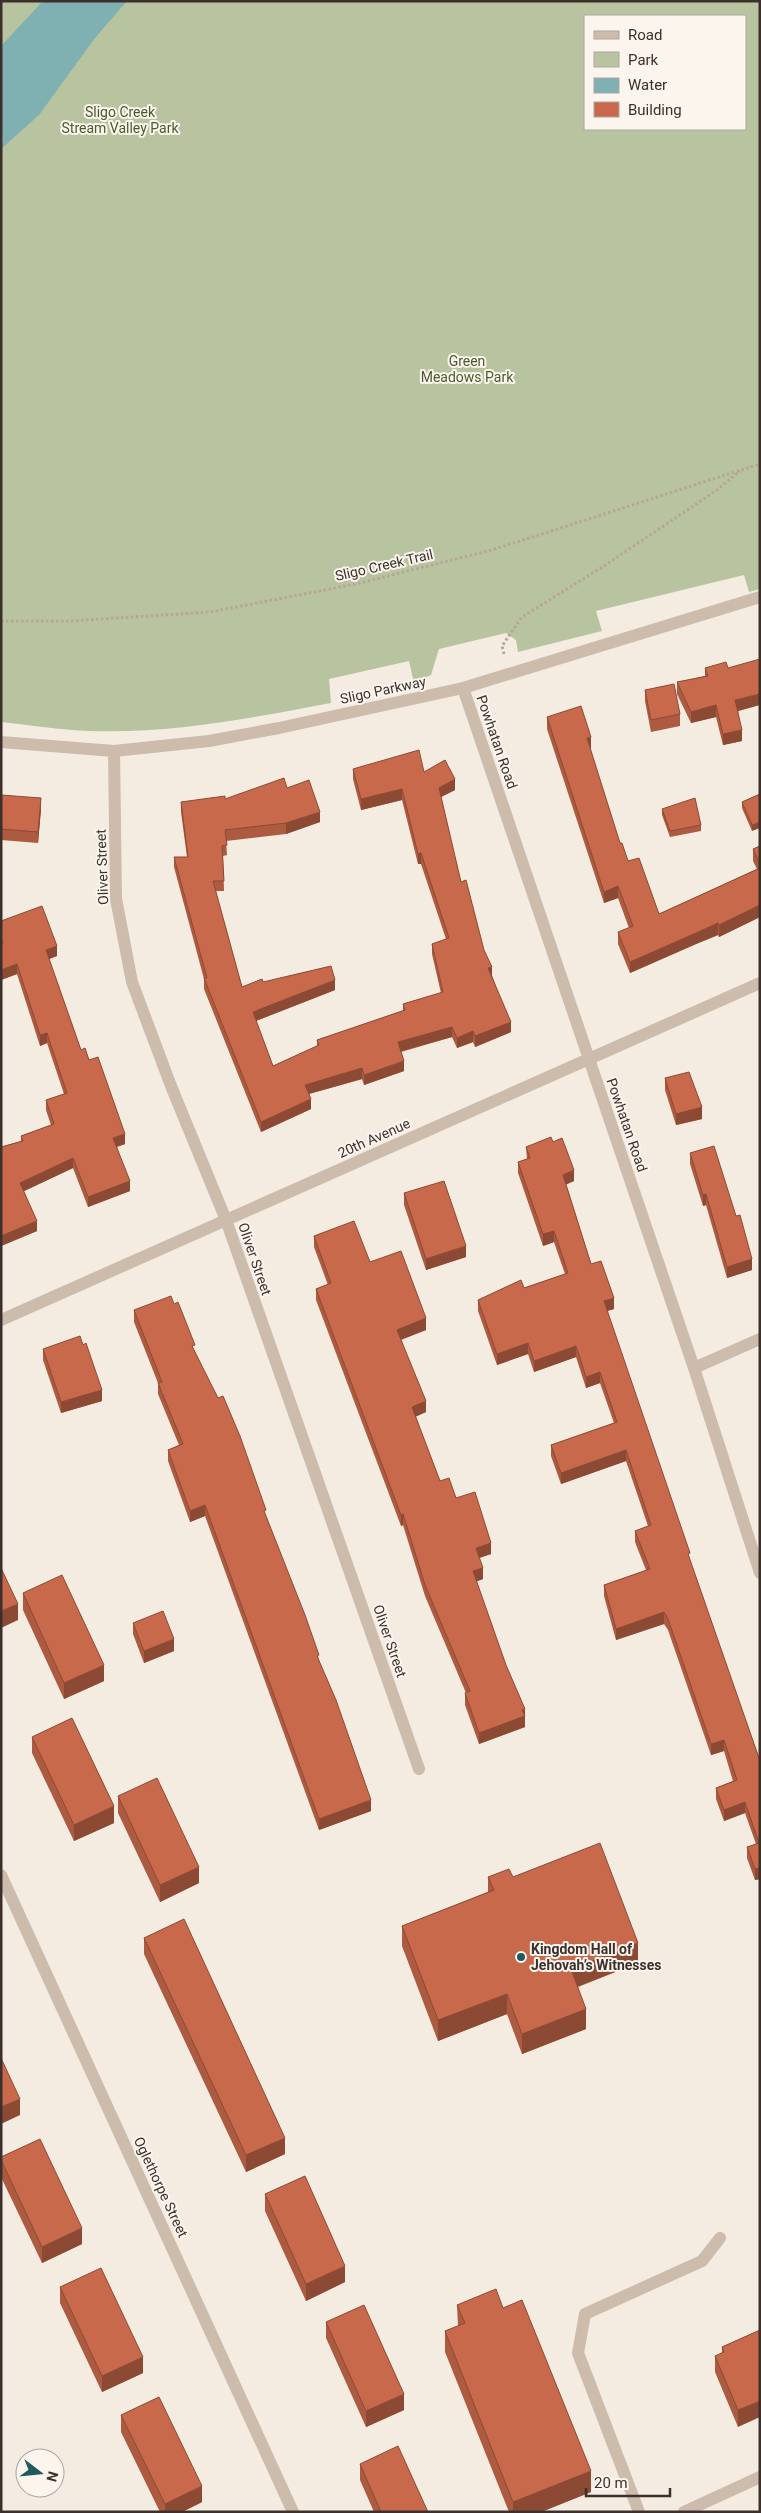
<svg xmlns="http://www.w3.org/2000/svg" width="761" height="2513" viewBox="0 0 761 2513" font-family="Roboto,sans-serif">
<style>
.green{fill:#b8c4a0;fill-rule:evenodd}
.water{fill:#7fb0b2}
.lines{fill:none;stroke-linecap:round;stroke-linejoin:round}
.path{stroke:#b9a596;stroke-width:3;stroke-dasharray:2.5 2.5;stroke-linecap:butt}
.minor{stroke:#cdbbac;stroke-width:12}
.wall{fill:#ac5a40}
.shaded-wall{fill:#8c4a34}
.building{fill:#c8694b;stroke:#8c4a34}
.poi-dot{fill:#1f5a5e;stroke:#fbf5ee;stroke-width:2}
.labels{text-anchor:middle;stroke-width:4;stroke-linejoin:round;paint-order:stroke}
.park-label{font-size:14px;fill:#4a5a2e;stroke:#fbf5ee}
.street-label{font-size:14px;fill:#3b302b;stroke:#fbf5ee}
.poi-label{font-size:14px;font-weight:bold;fill:#3b302b;stroke:#fbf5ee;text-anchor:start}
</style>
<rect width="100%" height="100%" fill="#f4ebe1"/>
<path class="green" d="M1 1H760V589L749 592 744 575 596 611 602 631 518 652 516 640 506 633 439 649 431 675 414 683 409 661 329 679 331 703C252 718 170 734 89 731 60 730 30 725 1 722ZM585 16H745V129H585Z"/>
<path class="water" d="M43 1H127L95 38 39 115 1 149V46Z"/>
<g class="lines">
<path class="path" d="M1 621H70L210 612 356 584 492 550 760 464
M504 654 502 646 522 617 604 566 717 490 740 471"/>
<path class="minor" d="M463 688 694 1368 760 1573
M1 742 114 751 209 741 279 728 463 688 760 597
M114 751 116 899 132 982 171 1086 226 1220 419 1769
M1 1320 760 983
M694 1368 760 1339
M1 1875 293 2512
M639 2512 578 2353 585 2314 702 2261 720 2238
M684 2512 760 2477"/>
</g>
<path class="wall" d="M705 668 738 711 742 741 723 745 716 717 691 723 677 694V682L705 676Z
M645 690 680 714V726L651 732 645 701Z
M547 717 591 748 590 749 620 843 628 861 659 914 757 869 753 861V849L760 846V917L719 937 718 935 696 944 630 973 618 944V932L629 928 618 898 604 903 547 729Z
M353 769 424 772 455 790 441 797 461 882 511 1032 475 1047 473 1042 457 1048 452 1037 401 1052 404 1071 364 1085 362 1079 309 1094 311 1109 261 1132 204 989V979L174 867V857H187L181 812V802L225 799 287 788 320 822 286 834 226 841 227 855 223 856 224 891H215L242 987 263 982 335 990 256 1021 273 1066 317 1046V1040L403 1011V1004L441 993 432 954V944L446 939 421 864H418L402 800 361 810 353 779Z
M760 794 752 831 742 808V802Z
M1 795 41 809 38 843 1 840Z
M662 809 701 825V831L670 837 662 815Z
M1 921 57 956 49 959 81 1050 89 1060 125 1144 117 1147 130 1191 88 1207 73 1168 24 1191 37 1231 1 1246V1147L21 1141V1136L51 1125 46 1110V1100L64 1094 47 1043 40 1046 17 974 1 980Z
M665 1078 702 1119 676 1125 665 1090Z
M553 1142 574 1181 566 1184 591 1264 614 1309 607 1311 690 1561 760 1761V1879L755 1880 747 1858V1847L756 1844 745 1813 724 1821 716 1799V1788L733 1781 724 1751 711 1755 668 1630 664 1624 616 1640 604 1596V1585L646 1570 635 1542V1531L648 1526 626 1461 561 1484 551 1456V1445L614 1423 600 1383 586 1388 576 1357 534 1372 528 1354 497 1365 478 1311V1300L524 1288 565 1274 554 1242 543 1246 518 1173V1162L527 1159 526 1147Z
M690 1153 752 1270 727 1278 706 1205 703 1206 690 1164Z
M404 1193 466 1257 426 1270 404 1205Z
M314 1236 370 1262 426 1330 401 1340 426 1412 415 1417 440 1481 456 1498 491 1554 479 1558 483 1579 476 1581 525 1720V1727L479 1744 465 1705V1693H466L425 1596 403 1525 401 1526 316 1300V1289L328 1285 314 1247Z
M174 1304 266 1516 319 1660 371 1811 319 1830 205 1516 190 1522 168 1461V1450L179 1445 158 1394V1383L134 1322V1310Z
M43 1349 102 1401 61 1413 43 1360Z
M23 1593 104 1681 64 1699 23 1610Z
M133 1623 174 1651 144 1663 133 1634Z
M32 1737 114 1823 74 1841 32 1753Z
M118 1796 199 1883 160 1902 118 1813Z
M488 1877H513L638 1963 578 1987 586 2029 522 2054 507 2014 438 2041 402 1946V1926L488 1892Z
M144 1938 285 2154 246 2172 144 1954Z
M1 2157 82 2244 42 2263 1 2177Z
M265 2194 345 2282 306 2301 265 2211Z
M60 2287 143 2373 102 2392 60 2303Z
M457 2305 503 2308 591 2492 541 2512H509L445 2352V2331L458 2326Z
M326 2322 404 2410 366 2427 326 2338Z
M760 2330 738 2427 715 2372V2356L722 2353V2347Z
M121 2415 202 2502 182 2512H160L121 2432Z
M360 2464 428 2512H374L360 2480Z"/>
<path class="shaded-wall" d="M760 694V705L735 712V700Z
M716 705V717L691 723V712Z
M742 730V741L723 745V734Z
M591 737V748L587 750V738Z
M455 779V790L439 798V788Z
M402 789V800L361 810V799Z
M41 798V809L38 843V832Z
M320 812V822L286 834V823Z
M760 822V828L752 831V825Z
M421 853V864H418V854Z
M618 886V898L604 903V892Z
M760 905V917L719 937V925Z
M718 923V935L696 944 630 973V962L696 933Z
M57 946V956L46 960V950Z
M17 964V974L1 980V970Z
M492 967V978L488 968Z
M335 980V990L253 1022V1012Z
M511 1022V1032L475 1047V1036Z
M452 1027V1037L398 1052V1042Z
M473 1031V1042L457 1048V1038Z
M47 1033V1043L40 1046V1035Z
M404 1061V1071L364 1085V1075Z
M362 1068V1079L305 1095V1085Z
M311 1099V1109L261 1132V1122Z
M702 1107V1119L676 1125V1114Z
M125 1134V1144L113 1148V1138Z
M73 1158V1168L20 1193V1183Z
M574 1170V1181L563 1186V1175Z
M130 1181V1191L88 1207V1197Z
M706 1194V1205L703 1206V1195Z
M37 1221V1231L1 1246V1236Z
M554 1231V1242L543 1246V1234Z
M466 1246V1257L426 1270V1259Z
M752 1259V1270L727 1278V1267Z
M614 1298V1309L604 1312V1301Z
M426 1318V1330L397 1341V1330Z
M528 1343V1354L497 1365V1354Z
M576 1346V1357L534 1372V1361Z
M600 1372V1383L586 1388V1377Z
M102 1390V1401L61 1413V1402Z
M426 1401V1412L412 1418V1407Z
M626 1450V1461L561 1484V1473Z
M205 1505V1516L190 1522V1511Z
M403 1514V1525L401 1526V1515Z
M491 1543V1554L476 1559V1548Z
M483 1568V1579L473 1583V1571Z
M18 1604V1620L1 1628V1611Z
M664 1612V1624L616 1640V1629Z
M174 1639V1651L144 1663V1651Z
M104 1665V1681L64 1699V1683Z
M525 1709V1727L479 1744V1733Z
M724 1740V1751L711 1755V1744Z
M371 1800V1811L319 1830V1819Z
M745 1802V1813L724 1821V1810Z
M114 1806V1823L74 1841V1825Z
M199 1867V1883L160 1902V1885Z
M760 1868V1879L755 1880V1869Z
M638 1943V1963L571 1989V1969Z
M507 1994V2014L438 2041V2020Z
M586 2009V2029L522 2054V2034Z
M20 2099V2115L1 2124V2107Z
M285 2138V2154L246 2172V2155Z
M82 2228V2244L42 2263V2247Z
M345 2266V2282L306 2301V2284Z
M143 2357V2373L102 2392V2376Z
M404 2394V2410L366 2427V2411Z
M760 2401V2417L738 2427V2410Z
M591 2471V2492L541 2512H513V2502Z
M202 2486V2502L182 2512H165V2504Z"/>
<path class="building" d="M760 659V694L735 700 742 730 723 734 716 705 691 712 677 682 708 676 705 668 726 662 728 668Z
M674 684 680 714 651 720 645 690Z
M581 706 591 737 587 738 620 843H622L628 861 639 858 659 914 760 868V905L719 925 718 923 696 933 630 962 618 932 633 926 618 886 604 892 547 717Z
M419 750 424 772 445 760 455 779 439 788 461 882 466 880 484 950 492 967 488 968 511 1022 475 1036 473 1031 457 1038 452 1027 398 1042 404 1061 364 1075 362 1068 305 1085 311 1099 261 1122 204 978H207L174 857H188L181 802 225 796V799L284 778 287 788 309 780 320 812 286 823 225 830 227 845 222 846 224 881H213L242 987 262 979 263 982 331 966 335 980 253 1012 273 1066 319 1045 317 1040 405 1010 403 1004 443 992 432 944 449 938 421 853 418 854 402 789 361 799 353 769Z
M760 794V822L752 825 742 802Z
M1 795 41 798 38 832 1 829Z
M695 798 701 825 670 831 662 809Z
M760 846V864L753 849Z
M42 906 57 946 46 950 81 1050 85 1048 89 1060 98 1057 125 1134 113 1138 130 1181 88 1197 73 1158 20 1183 37 1221 1 1236V1147L23 1141 21 1136 54 1124 46 1100 67 1093 47 1033 40 1035 17 964 1 970V943H3L1 939V921Z
M689 1072 702 1107 676 1114 665 1078Z
M551 1137 553 1142 562 1138 574 1170 563 1175 591 1264 601 1261 614 1298 604 1301 690 1553 688 1554 760 1761V1868L755 1869 747 1847 759 1843 745 1802 724 1810 716 1788 737 1780 724 1740 711 1744 668 1619 664 1612 616 1629 604 1585 650 1569 635 1531 651 1525 626 1450 561 1473 551 1445 617 1422 600 1372 586 1377 576 1346 534 1361 528 1343 497 1354 478 1300 521 1280 524 1288 568 1273 554 1231 543 1234 518 1162 530 1158 526 1147Z
M714 1146 736 1216 740 1215 752 1259 727 1267 706 1194 703 1195 690 1153Z
M444 1181 466 1246 426 1259 404 1193Z
M354 1221 370 1262 401 1251 426 1318 397 1330 426 1401 412 1407 440 1481 449 1478 456 1498 475 1492 491 1543 476 1548 483 1568 473 1571 506 1665 525 1709 522 1710 525 1716 479 1733 465 1693 470 1691 425 1585 403 1514 401 1515 316 1289 331 1283 314 1236Z
M171 1296 174 1304 178 1302 195 1345 192 1346 218 1398 223 1396 240 1436 266 1510 264 1511 305 1615 319 1655 317 1656 336 1700 371 1800 319 1819 205 1505 190 1511 168 1450 183 1444 158 1383 162 1382 134 1310Z
M80 1336 83 1345 86 1343 102 1390 61 1402 43 1349Z
M1 1568 18 1604 1 1611Z
M62 1575 104 1665 64 1683 23 1593Z
M163 1611 174 1639 144 1651 133 1623Z
M72 1718 114 1806 74 1825 32 1737Z
M157 1778 199 1867 160 1885 118 1796Z
M600 1843 638 1943 571 1969 586 2009 522 2034 507 1994 438 2020 402 1926 494 1890 488 1877 509 1869 513 1877Z
M184 1919 285 2138 246 2155 144 1938Z
M1 2058 20 2099 1 2107Z
M40 2139 82 2228 42 2247 1 2160V2157Z
M305 2176 345 2266 306 2284 265 2194Z
M101 2268 143 2357 102 2376 60 2287Z
M496 2289 503 2308 522 2300 591 2471 513 2502 445 2331 465 2323 457 2305Z
M364 2305 404 2394 366 2411 326 2322Z
M760 2330V2401L738 2410 715 2356 724 2352 722 2347Z
M159 2397 202 2486 165 2504 121 2415Z
M398 2446 428 2512H381L360 2464Z"/>
<circle class="poi-dot" cx="521" cy="1957" r="5"/>
<g class="labels">
<g class="park-label">
<text x="120" y="117">Sligo Creek<tspan x="120" dy="16">Stream Valley Park</tspan></text>
<text x="467" y="366">Green<tspan x="467" dy="16">Meadows Park</tspan></text>
</g>
<g class="street-label">
<text transform="translate(384 565) rotate(-13)" y="5">Sligo Creek Trail</text>
<text transform="translate(383 690) rotate(-12)" y="5">Sligo Parkway</text>
<text transform="translate(497 742) rotate(71)" y="5">Powhatan Road</text>
<text transform="translate(102 867) rotate(-92)" y="5">Oliver Street</text>
<text transform="translate(627 1125) rotate(71)" y="5">Powhatan Road</text>
<text transform="translate(374 1138) rotate(-24)" y="5">20th Avenue</text>
<text transform="translate(255 1259) rotate(71)" y="5">Oliver Street</text>
<text transform="translate(390 1641) rotate(71)" y="5">Oliver Street</text>
<text transform="translate(161 2187) rotate(65)" y="5">Oglethorpe Street</text>
</g>
<g class="poi-label">
<text x="531" y="1954">Kingdom Hall of<tspan x="531" dy="16">Jehovah’s Witnesses</tspan></text>
</g>
</g>
<rect width="761" height="2513" fill="none" stroke="#3b302b" stroke-width="5"/>
<rect x="584" y="15" width="162" height="115" fill="#fbf5ee" stroke="#aea6a0"/>
<rect x="594" y="31" width="25" height="8" fill="#cdbbac" stroke="#aea6a0"/>
<text x="628" y="40" font-size="15" fill="#3b302b">Road</text>
<rect x="594" y="52" width="25" height="15" fill="#b8c4a0" stroke="#aea6a0"/>
<text x="628" y="65" font-size="15" fill="#3b302b">Park</text>
<rect x="594" y="78" width="25" height="15" fill="#7fb0b2" stroke="#aea6a0"/>
<text x="628" y="90" font-size="15" fill="#3b302b">Water</text>
<rect x="594" y="102" width="25" height="15" fill="#c8694b" stroke="#aea6a0"/>
<text x="628" y="115" font-size="15" fill="#3b302b">Building</text>
<g transform="translate(40 2473) rotate(106)"><circle r="24" fill="#fbf5ee" stroke="#aea6a0"/>
<path d="M0-4L9 19L0 12L-9 19Z" fill="#1f5a5e"/>
<text y="-8" font-size="14" font-weight="bold" text-anchor="middle" fill="#3b302b">N</text>
</g>
<path d="M586 2488v8h84v-8" fill="none" stroke="#3b302b" stroke-width="2.5"/>
<text x="594" y="2488" font-size="15" fill="#3b302b" stroke="#fbf5ee" stroke-width="4" paint-order="stroke">20 m</text>
</svg>
